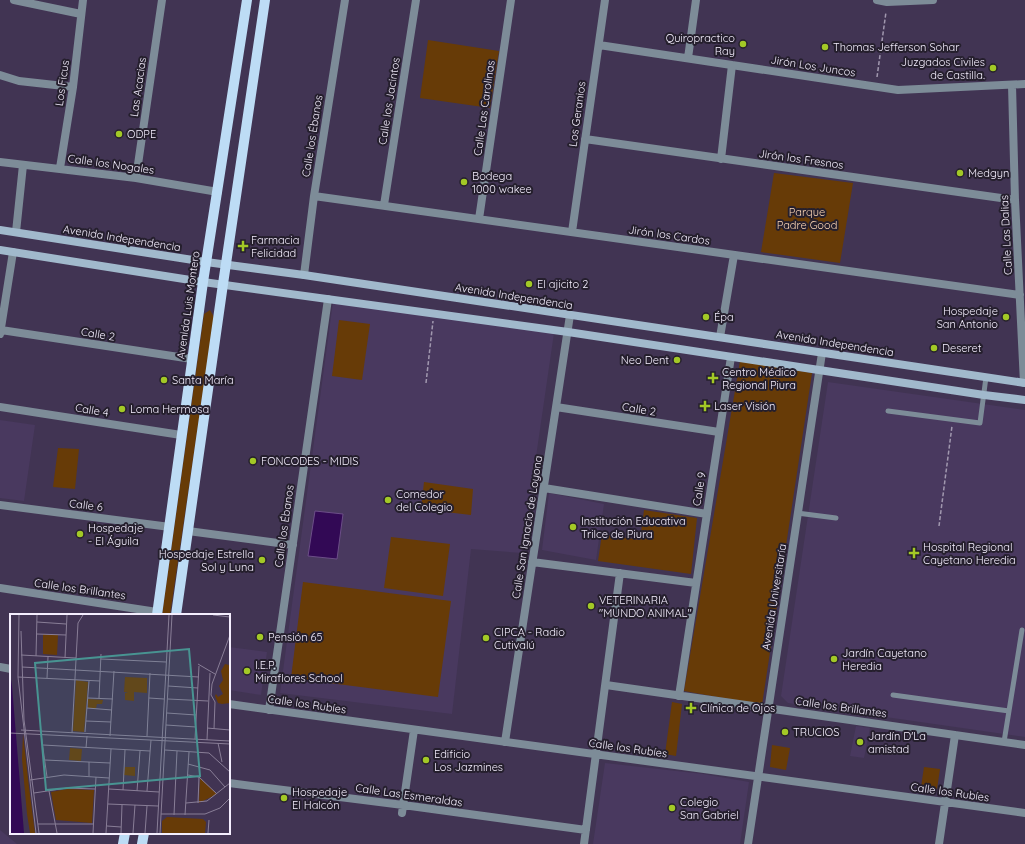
<svg xmlns="http://www.w3.org/2000/svg" width="1025" height="844" viewBox="0 0 1025 844" font-family="Quicksand,sans-serif">
<style>
.built{fill:#49395f}
.green{fill:#673b07}
.water{fill:#320955;stroke:#6c4e88}
.lines{fill:none;stroke-linecap:round;stroke-linejoin:round}
.path{stroke:#a198af;stroke-width:1.5;stroke-dasharray:4 2;stroke-linecap:butt}
.lane{stroke:#7d8c98;stroke-width:5}
.street{stroke:#7d8c98;stroke-width:8}
.secondary{stroke:#a1b9cc;stroke-width:8}
.primary{stroke:#bddcf5;stroke-width:10}
.poi-dot{fill:#a3c926;stroke:#251f2d;stroke-width:1.5}
.labels{text-anchor:middle;stroke-width:4;stroke-linejoin:round;paint-order:stroke}
.poi-label{font-size:11px;fill:#f4eefe;stroke:#251f2d;text-anchor:start}
.street-label{font-size:11px;fill:#f4eefe;stroke:#251f2d}
.park-label{font-size:11px;fill:#fcd6b5;stroke:#251f2d}
.inset-road{fill:none;stroke:#897e97;stroke-width:1}
.view{fill:#489492;fill-opacity:0.15;stroke:#489492;stroke-width:2}
.inset-edge{fill:none;stroke:#f4eefe;stroke-width:2}
</style>
<rect width="100%" height="100%" fill="#413453"/>
<path class="built" d="M333 302 554 333 522 553 471 549 452 714 280 693Z
M828 382 1025 410V737L788 703 781 696Z
M0 420 35 425 24 501 0 498Z
M549 493 604 504 596 560 542 550Z
M229 647 267 652 261 695 229 690Z
M856 726 870 728 864 758 850 756Z
M605 763 703 774 749 782 740 844H593Z
M0 830 17 844H0Z"/>
<path class="green" d="M428 40 499 51 490 108 420 98Z
M774 173 853 183 840 263 761 252Z
M210 310 214 317 170 615H162L204 314Z
M339 320 370 324 362 380 332 376Z
M740 361 812 373 762 705 684 691Z
M58 448 79 449 75 489 53 487Z
M424 482 473 489 471 515 421 509Z
M644 510 697 518 691 574 598 561 602 534 640 540Z
M391 537 450 544 443 596 384 588Z
M303 582 451 601 438 697 291 678Z
M672 702 682 704 676 756 665 754Z
M772 745 790 748 786 770 770 767Z
M924 767 940 769 937 789 921 787Z"/>
<path class="water" d="M315 511 343 514 337 559 308 556Z"/>
<g class="lines">
<path class="path" d="M877 77 886 12
M426 383 433 321
M939 526 952 426"/>
<path class="lane" d="M888 411 980 423 986 377
M797 513 836 518
M893 695 1009 711
M1004 742 1022 630"/>
<path class="street" d="M14 0 81 14
M877 0 887 2 933 0
M599 45 898 90 1025 84
M688 58 696 0
M0 75 19 81 73 87
M1012 85 1015 200 1024 383
M585 139 1015 200
M721 159 732 65
M0 162 136 178 218 192
M60 168 73 87 83 0
M136 178 162 0
M314 196 1020 295
M384 205 416 0
M479 219 511 0
M16 232 23 165
M572 232 605 0
M304 275 314 196 345 0
M1 330 192 359
M0 334 13 252
M720 337 734 255
M0 407 181 435
M556 407 719 432
M544 488 707 514
M0 505 170 527
M188 531 293 545
M532 562 696 583
M0 588 157 612
M0 667 11 669
M606 685 1025 745
M679 696 731 357
M229 704 1025 813
M269 710 328 299
M505 742 570 315
M229 783 403 805 586 830
M402 813 414 730
M584 844 620 573
M748 844 822 353
M939 844 955 735"/>
<path class="secondary" d="M0 230 206 262 304 275 1025 383
M0 250 203 282 568 332 984 395 1025 400"/>
<path class="primary" d="M157 615 203 282 247 0
M176 615 223 284 265 0
M123 844 125 833
M142 844 144 833"/>
</g>
<g class="poi-dot">
<circle cx="743" cy="44" r="4"/>
<circle cx="825" cy="47" r="4"/>
<circle cx="993" cy="68" r="4"/>
<circle cx="119" cy="134" r="4"/>
<circle cx="960" cy="173" r="4"/>
<circle cx="464" cy="182" r="4"/>
<path d="M241 240h4v4h4v4h-4v4h-4v-4h-4v-4h4z"/>
<circle cx="529" cy="284" r="4"/>
<circle cx="706" cy="317" r="4"/>
<circle cx="1006" cy="317" r="4"/>
<circle cx="934" cy="348" r="4"/>
<circle cx="677" cy="360" r="4"/>
<path d="M711 372h4v4h4v4h-4v4h-4v-4h-4v-4h4z"/>
<circle cx="164" cy="380" r="4"/>
<path d="M703 400h4v4h4v4h-4v4h-4v-4h-4v-4h4z"/>
<circle cx="122" cy="409" r="4"/>
<circle cx="253" cy="461" r="4"/>
<circle cx="388" cy="500" r="4"/>
<circle cx="573" cy="527" r="4"/>
<circle cx="80" cy="534" r="4"/>
<path d="M912 547h4v4h4v4h-4v4h-4v-4h-4v-4h4z"/>
<circle cx="262" cy="560" r="4"/>
<circle cx="591" cy="606" r="4"/>
<circle cx="260" cy="637" r="4"/>
<circle cx="486" cy="638" r="4"/>
<circle cx="834" cy="659" r="4"/>
<circle cx="247" cy="671" r="4"/>
<path d="M689 702h4v4h4v4h-4v4h-4v-4h-4v-4h4z"/>
<circle cx="785" cy="732" r="4"/>
<circle cx="860" cy="742" r="4"/>
<circle cx="426" cy="760" r="4"/>
<circle cx="284" cy="798" r="4"/>
<circle cx="672" cy="808" r="4"/>
</g>
<g class="labels">
<g class="poi-label">
<text x="735" y="42" text-anchor="end">Quiropractico<tspan x="735" dy="13">Ray</tspan></text>
<text x="833" y="51">Thomas Jefferson Sohar</text>
<text x="985" y="66" text-anchor="end">Juzgados Civiles<tspan x="985" dy="13">de Castilla.</tspan></text>
<text x="127" y="138">ODPE</text>
<text x="968" y="177">Medgyn</text>
<text x="472" y="180">Bodega<tspan x="472" dy="13">1000 wakee</tspan></text>
<text x="251" y="244">Farmacia<tspan x="251" dy="13">Felicidad</tspan></text>
<text x="537" y="288">El ajicito 2</text>
<text x="998" y="315" text-anchor="end">Hospedaje<tspan x="998" dy="13">San Antonio</tspan></text>
<text x="714" y="321">Épa</text>
<text x="942" y="352">Deseret</text>
<text x="669" y="364" text-anchor="end">Neo Dent</text>
<text x="722" y="376">Centro Médico<tspan x="722" dy="13">Regional Piura</tspan></text>
<text x="172" y="384">Santa María</text>
<text x="714" y="410">Laser Visión</text>
<text x="130" y="413">Loma Hermosa</text>
<text x="261" y="465">FONCODES - MIDIS</text>
<text x="396" y="498">Comedor<tspan x="396" dy="13">del Colegio</tspan></text>
<text x="581" y="525">Institución Educativa<tspan x="581" dy="13">Trilce de Piura</tspan></text>
<text x="88" y="532">Hospedaje<tspan x="88" dy="13">- El Águila</tspan></text>
<text x="923" y="551">Hospital Regional<tspan x="923" dy="13">Cayetano Heredia</tspan></text>
<text x="254" y="558" text-anchor="end">Hospedaje Estrella<tspan x="254" dy="13">Sol y Luna</tspan></text>
<text x="599" y="604">VETERINARIA<tspan x="599" dy="13">"MUNDO ANIMAL"</tspan></text>
<text x="494" y="636">CIPCA - Radio<tspan x="494" dy="13">Cutivalú</tspan></text>
<text x="268" y="641">Pensión 65</text>
<text x="842" y="657">Jardín Cayetano<tspan x="842" dy="13">Heredia</tspan></text>
<text x="255" y="669">I.E.P.<tspan x="255" dy="13">Miraflores School</tspan></text>
<text x="700" y="712">Clínica de Ojos</text>
<text x="793" y="736">TRUCIOS</text>
<text x="868" y="740">Jardín D'La<tspan x="868" dy="13">amistad</tspan></text>
<text x="434" y="758">Edificio<tspan x="434" dy="13">Los Jazmines</tspan></text>
<text x="292" y="796">Hospedaje<tspan x="292" dy="13">El Halcón</tspan></text>
<text x="680" y="806">Colegio<tspan x="680" dy="13">San Gabriel</tspan></text>
</g>
<g class="street-label">
<text transform="translate(813 66) rotate(9)" y="4">Jirón Los Juncos</text>
<text transform="translate(62 83) rotate(-82)" y="4">Los Ficus</text>
<text transform="translate(138 87) rotate(-82)" y="4">Las Acacias</text>
<text transform="translate(389 101) rotate(-81)" y="4">Calle los Jacintos</text>
<text transform="translate(484 108) rotate(-82)" y="4">Calle Las Carolinas</text>
<text transform="translate(577 114) rotate(-82)" y="4">Los Geranios</text>
<text transform="translate(312 136) rotate(-81)" y="4">Calle los Ébanos</text>
<text transform="translate(801 159) rotate(8)" y="4">Jirón los Fresnos</text>
<text transform="translate(111 164) rotate(8)" y="4">Calle los Nogales</text>
<text transform="translate(669 235) rotate(8)" y="4">Jirón los Cardos</text>
<text transform="translate(1006 235) rotate(-93)" y="4">Calle Las Dalias</text>
<text transform="translate(122 238) rotate(9)" y="4">Avenida Independencia</text>
<text transform="translate(514 296) rotate(9)" y="4">Avenida Independencia</text>
<text transform="translate(188 305) rotate(-82)" y="4">Avenida Luis Montero</text>
<text transform="translate(98 334) rotate(9)" y="4">Calle 2</text>
<text transform="translate(835 343) rotate(9)" y="4">Avenida Independencia</text>
<text transform="translate(639 409) rotate(9)" y="4">Calle 2</text>
<text transform="translate(92 410) rotate(9)" y="4">Calle 4</text>
<text transform="translate(699 489) rotate(-81)" y="4">Calle 9</text>
<text transform="translate(86 505) rotate(7)" y="4">Calle 6</text>
<text transform="translate(284 526) rotate(-82)" y="4">Calle los Ébanos</text>
<text transform="translate(527 527) rotate(-81)" y="4">Calle San Ignacio de Loyona</text>
<text transform="translate(80 589) rotate(8)" y="4">Calle los Brillantes</text>
<text transform="translate(774 597) rotate(-81)" y="4">Avenida Universitaría</text>
<text transform="translate(307 704) rotate(8)" y="4">Calle los Rubíes</text>
<text transform="translate(841 707) rotate(8)" y="4">Calle los Brillantes</text>
<text transform="translate(628 748) rotate(8)" y="4">Calle los Rubíes</text>
<text transform="translate(950 792) rotate(8)" y="4">Calle los Rubíes</text>
<text transform="translate(409 795) rotate(8)" y="4">Calle Las Esmeraldas</text>
</g>
<g class="park-label">
<text x="807" y="216">Parque<tspan x="807" dy="13">Padre Good</tspan></text>
</g>
</g>
<g transform="translate(10 614)">
<rect width="220" height="220" fill="#413453"/>
<path d="M33 20 48 21 47 41 33 40ZM215 50 219 51 220 58V89L212 90 208 89 205 82 206 80 208 83 213 80 209 72 213 66 211 57ZM115 63 137 64V79L124 78V87L115 86V79L118 78H114ZM66 66 78 68 74 118 63 117ZM78 85 93 86 92 90H87L86 94H78ZM13 120 19 173 25 219H20L17 200 12 145ZM60 134 72 135 71 147 59 146ZM115 153H125V162L114 161ZM190 164 207 180 189 189ZM57 175 84 176 82 209 46 206 41 178ZM157 203 193 205 196 208 195 219H152V207Z" fill="#673b07"/>
<path d="M0 59 2 72 14 219H0Z" fill="#320955"/>
<path class="inset-road" d="M9 1 8 63 26 219M203 1 220 3M27 8 56 10M11 17 14 106 29 219M27 20 56 21M11 41 66 44M26 42 27 1M55 44 57 1M91 45 156 48M188 50 205 60M12 53 189 63M8 63 90 67M37 64 38 43M158 72 188 74M78 84 103 85M89 84 91 40M139 84 154 85M158 85 198 87M77 94 102 96M157 99 186 101M76 107 101 108M156 111 186 113M197 114 220 116M204 115 205 88 201 81 202 70 220 21M11 116 220 127M75 118 79 67M0 119 220 130M62 119 68 9 73 1M31 120 37 163M100 122 104 57M137 122 140 59M185 125 189 52M197 126 200 59M208 129 212 148M33 131 140 137M76 134 77 122M155 136 199 139 220 158M35 146 100 149M178 150 200 156 215 173M178 161 189 163 207 180M79 162V148M20 166 54 161 99 164M99 175 149 178M113 176 115 136M39 177 47 219M127 177 130 137M137 177 141 126M24 179 57 174 85 175M176 189 197 187 220 169M188 189 189 163M98 190 148 192M151 200H195L210 194 220 184M164 201 167 137M175 201 179 138M28 210H83M97 212 111 213M83 219 86 163M96 219 101 135M111 219 112 191M123 219 125 191M135 219 137 192M147 219 159 1M150 219 162 1M198 219 199 206"/>
<path class="view" d="M179 35 190 162 36 176 25 49Z"/>
<rect width="220" height="220" class="inset-edge"/>
</g>
</svg>
